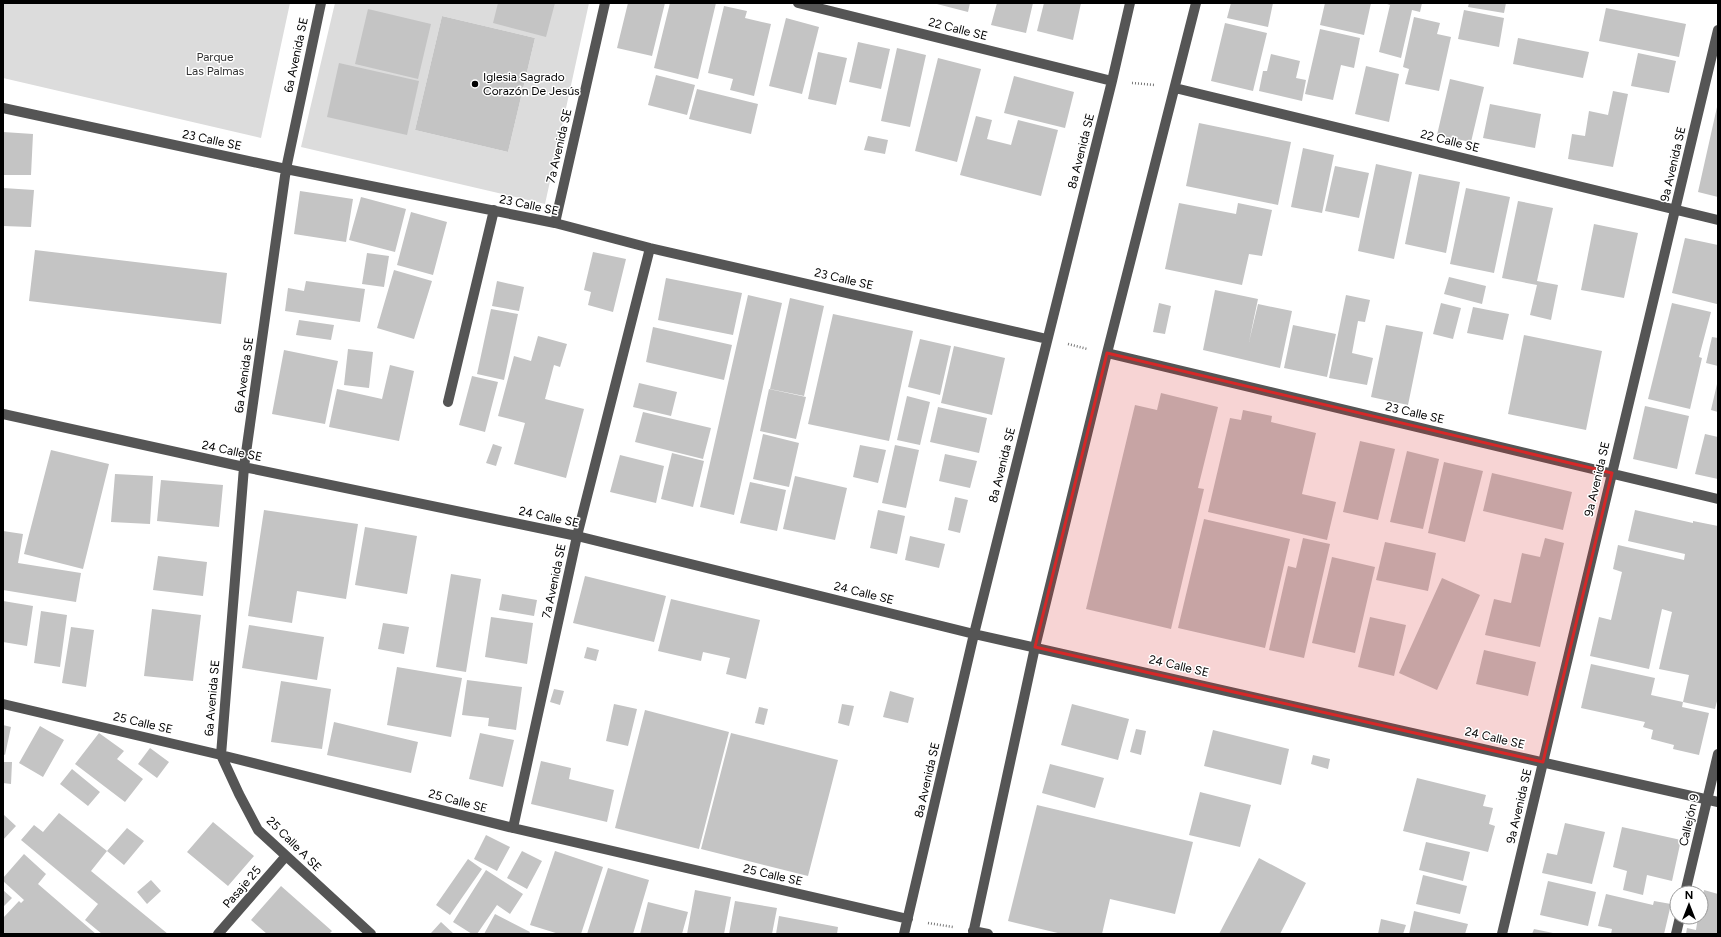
<svg xmlns="http://www.w3.org/2000/svg" width="1721" height="937" viewBox="0 0 1721 937" font-family="Figtree,sans-serif">
<style>
.green{fill:#dcdcdc;fill-rule:evenodd}
.building{fill:#c4c4c4}
.lines{fill:none;stroke-linecap:round;stroke-linejoin:round}
.path{stroke:#777;stroke-width:2.5;stroke-dasharray:1 2;stroke-linecap:butt}
.minor{stroke:#555;stroke-width:10}
.marked{fill:#d62828;fill-opacity:0.2;stroke:#d62828;stroke-width:3;stroke-linejoin:round}
.poi-dot{fill:#000;stroke:#fff;stroke-width:1.5}
.labels{text-anchor:middle;stroke-width:3;stroke-linejoin:round;paint-order:stroke}
.street-label{font-size:12px;fill:#000;stroke:#fff}
.park-label{font-size:12px;fill:#333;stroke:#fff}
.poi-label{font-size:12px;fill:#000;stroke:#fff;text-anchor:start}
</style>
<rect width="100%" height="100%" fill="#fff"/>
<path class="green" d="M3 3H290L261 138 3 78Z
M335 3H589L545 204 301 147ZM442 16 535 38 508 152 415 130Z"/>
<path class="building" d="M498 3H555L546 37 493 23Z
M628 3H665L652 56 617 48Z
M670 3H716L698 79 654 68Z
M933 3H970L968 12Z
M997 3H1033L1026 33 991 25Z
M1044 3H1081L1073 40 1037 31Z
M1231 3H1273L1268 27 1227 18Z
M1325 3H1371L1364 35 1320 25Z
M1422 3 1420 12 1412 10 1401 58 1379 52 1390 5 1384 3Z
M1469 3H1506L1504 13 1468 7Z
M724 6 747 11 745 18 771 24 754 96 730 90 733 79 708 73Z
M1606 8 1686 24 1679 57 1599 41Z
M368 9 431 24 418 79 355 64Z
M1464 10 1504 18 1499 47 1458 39Z
M442 16 535 38 508 152 415 130Z
M1414 17 1440 23 1437 34 1451 37 1439 91 1405 84 1409 69 1403 67Z
M786 18 819 27 802 94 769 86Z
M1225 23 1267 33 1253 91 1211 81Z
M1320 29 1360 38 1354 68 1341 65 1333 100 1305 94Z
M1518 38 1589 52 1583 78 1513 64Z
M858 42 890 49 881 89 849 82Z
M897 48 926 55 910 127 881 121Z
M818 52 847 58 836 105 808 99Z
M1638 53 1676 61 1669 93 1631 86Z
M1271 54 1300 61 1296 78 1306 80 1302 101 1259 91 1263 71H1267Z
M938 58 981 69 957 162 915 151Z
M339 63 419 81 407 135 327 117Z
M1366 66 1399 74 1389 122 1355 114Z
M656 75 695 85 687 115 648 105Z
M1014 76 1074 92 1065 128 1004 113Z
M1450 79 1484 87 1471 142 1437 135Z
M697 89 758 104 751 134 689 119Z
M1613 91 1628 94 1613 167 1568 159 1572 134 1585 136 1589 111 1608 115Z
M1490 104 1541 114 1535 148 1483 138Z
M1717 107H1718V197L1698 192Z
M976 116 992 120 987 139 1011 145 1018 120 1058 130 1041 196 960 175Z
M1199 123 1291 142 1278 205 1186 186Z
M3 132 33 134 31 175H3Z
M868 136 888 140 885 154 864 150Z
M1303 148 1334 155 1322 213 1291 207Z
M1376 164 1412 172 1394 259 1358 251Z
M1335 166 1369 173 1359 218 1325 211Z
M1419 174 1460 182 1446 253 1405 244Z
M3 188 34 190 31 227 3 226Z
M1466 188 1510 197 1494 273 1450 264Z
M300 191 353 199 346 242 294 234Z
M361 197 406 209 395 252 349 240Z
M1518 201 1553 208 1537 281 1558 285 1551 320 1530 315 1537 285 1502 278Z
M1179 203 1236 214 1238 203 1272 210 1262 256 1249 254 1242 285 1165 269Z
M411 212 447 222 433 275 397 265Z
M1594 224 1638 233 1624 298 1581 290Z
M1685 238 1718 245 1717 304 1672 293Z
M35 250 227 273 221 324 29 301Z
M593 252 626 259 613 312 588 305 591 292 584 290Z
M367 253 389 256 384 287 362 284Z
M394 270 432 281 414 339 377 328Z
M1449 277 1486 286 1482 304 1444 294Z
M666 278 742 293 733 335 658 320Z
M306 281 365 289 360 322 285 311 288 288 304 291Z
M497 281 524 287 519 311 492 306Z
M1215 290 1258 299 1249 342 1258 304 1292 311 1280 368 1203 350Z
M748 295 782 303 734 515 700 507Z
M1346 295 1370 300 1365 322 1358 321 1352 353 1373 358 1367 385 1329 378Z
M790 298 824 306 804 396 770 389Z
M1159 303 1171 306 1165 334 1153 332Z
M1441 303 1461 308 1453 339 1433 334Z
M1672 303 1711 312 1699 357 1702 358 1690 409 1648 399Z
M1473 307 1509 314 1503 340 1467 333Z
M491 309 518 314 504 380 477 374Z
M833 314 913 331 889 441 808 424Z
M299 320 334 325 331 340 296 335Z
M1293 325 1336 334 1327 377 1284 368Z
M1386 325 1423 332 1408 405 1371 397Z
M653 327 732 345 724 380 646 362Z
M1524 335 1602 351 1586 430 1508 414Z
M538 336 567 344 560 367 554 365 545 399 584 409 566 478 514 464 525 423 498 416 514 356 531 361Z
M1712 337 1718 338V366L1706 363Z
M920 339 951 346 940 395 908 387Z
M954 346 1005 358 992 415 941 403Z
M348 349 373 352 369 388 344 385Z
M284 350 338 361 325 424 272 414Z
M390 365 414 371 399 441 329 427 337 389 382 399Z
M472 376 498 382 485 432 459 425Z
M639 383 677 392 671 416 633 407Z
M1717 384H1718V412L1711 410Z
M769 389 806 397 796 439 760 431Z
M1161 393 1218 407 1198 488 1204 489 1171 629 1086 609 1135 405 1157 410Z
M907 396 930 402 920 445 897 440Z
M1645 406 1689 416 1677 469 1633 459Z
M938 407 987 418 979 453 930 442Z
M1243 410 1272 416 1271 422 1316 433 1302 494 1336 502 1327 540 1208 512 1230 418 1241 420Z
M643 412 711 428 703 459 635 442Z
M763 434 799 443 789 487 753 479Z
M1705 434 1718 437V479L1695 474Z
M1360 441 1395 449 1378 520 1343 512Z
M493 444 502 447 496 466 486 463Z
M860 445 886 450 878 483 853 477Z
M895 445 919 450 906 508 882 503Z
M51 450 109 464 83 569 24 554Z
M1407 451 1439 459 1423 529 1390 522Z
M672 453 704 461 693 507 661 499Z
M945 454 977 461 970 488 939 481Z
M620 455 664 466 656 503 610 492Z
M1444 462 1483 471 1465 542 1428 533Z
M1492 473 1572 492 1563 530 1483 511Z
M115 474 153 476 150 524 111 522Z
M795 476 847 488 835 540 783 529Z
M161 480 223 485 219 527 157 521Z
M750 482 786 490 777 531 740 523Z
M955 497 968 500 960 533 948 530Z
M264 510 358 524 346 599 297 591 292 623 248 616Z
M878 510 905 516 897 554 870 548Z
M1635 510 1693 523V521L1718 526V697L1715 709 1683 702 1682 707 1709 713 1699 755 1673 749 1674 745 1651 739 1653 730 1643 727 1645 722 1581 708 1591 664 1655 678 1651 695 1683 702 1689 675 1659 669 1672 612 1662 609 1649 669 1590 656 1599 617 1611 620 1622 572 1613 569 1618 545 1684 560 1685 554 1628 541Z
M1204 519 1290 539 1265 648 1178 628Z
M365 527 417 536 407 594 355 585Z
M3 531 23 534 18 563 81 573 76 602 3 590Z
M910 536 945 544 939 568 905 560Z
M1303 538 1330 544 1304 658 1269 650 1288 566 1296 568Z
M1545 538 1564 543 1540 647 1485 635 1494 599 1511 603 1522 553 1540 557Z
M1385 542 1436 553 1428 591 1376 580Z
M158 556 207 562 203 596 153 590Z
M1332 557 1375 567 1355 653 1312 643Z
M451 574 481 579 466 672 436 667Z
M585 576 666 596 654 642 573 623Z
M1442 578 1480 595 1437 690 1399 673Z
M502 594 537 600 534 616 499 610Z
M671 599 760 620 746 679 726 674 730 658 703 652 701 661 658 651Z
M3 601 33 606 27 646 3 642Z
M152 609 201 615 193 681 144 676Z
M41 611 67 615 60 667 34 663Z
M491 617 533 623 527 664 485 657Z
M1370 617 1406 625 1394 676 1358 667Z
M383 623 409 627 404 654 378 649Z
M249 625 324 637 317 680 242 668Z
M71 627 94 630 86 687 62 683Z
M587 647 599 650 596 661 584 658Z
M1484 650 1536 662 1528 696 1476 684Z
M397 667 462 678 451 737 387 725Z
M467 680 522 687 516 730 488 726 489 718 462 715Z
M281 681 331 689 322 749 271 742Z
M554 689 564 691 560 705 550 702Z
M890 691 914 698 908 723 883 717Z
M614 704 637 709 628 746 606 741Z
M842 704 854 706 849 726 838 723Z
M1072 704 1129 719 1118 760 1061 745Z
M759 707 768 709 764 725 755 723Z
M645 710 729 732 699 849 615 828Z
M334 722 418 742 411 773 327 755Z
M3 725 11 727 5 755 3 754Z
M40 726 64 740 43 777 19 763Z
M1136 729 1146 731 1141 755 1130 752Z
M1213 730 1289 749 1281 785 1204 766Z
M99 733 124 751 117 759 143 779 125 802 75 764Z
M480 733 514 740 503 787 469 779Z
M731 733 838 760 808 876 701 849Z
M150 748 169 762 157 778 138 764Z
M1313 755 1330 759 1328 769 1311 764Z
M541 761 571 768 569 779 614 790 607 822 531 804Z
M3 762H12L11 784 3 783Z
M1050 764 1104 778 1095 808 1042 793Z
M72 769 100 792 88 806 60 784Z
M1417 778 1486 795 1483 806 1493 808 1489 824 1495 826 1488 852 1403 831Z
M1200 792 1251 805 1240 847 1189 835Z
M1037 805 1193 842 1175 914 1110 899 1102 934H1062L1008 921Z
M59 813 107 851 91 871 168 934H102L85 920 98 904 21 840 34 825 43 832Z
M3 814 16 826 3 840Z
M213 822 254 856 228 886 187 852Z
M1565 823 1605 832 1592 884 1542 873 1547 853 1557 855Z
M1622 827 1681 840 1672 881 1647 875 1643 895 1623 890 1627 871 1613 867Z
M127 828 144 841 124 865 107 851Z
M486 835 510 847 497 871 474 859Z
M1426 842 1470 852 1463 881 1419 870Z
M522 851 542 861 527 889 507 878Z
M555 851 603 867 581 934H559L530 925Z
M24 854 46 874 38 884 96 934H3V918L19 901 21 903 24 900 3 881V878Z
M1259 858 1306 883 1280 934H1219Z
M468 859 482 869 450 915 436 905Z
M608 868 649 880 633 934H587Z
M486 870 523 894 510 914 497 905 477 934H472L453 922Z
M1423 875 1467 886 1460 914 1416 904Z
M151 880 161 891 147 904 137 892Z
M1548 881 1596 892 1588 926 1540 915Z
M281 886 332 931 329 934H267L251 920Z
M3 890 12 898 3 907Z
M695 890 731 897 724 934H687Z
M1704 890 1718 894V934H1686L1687 928 1696 930 1698 917H1701V905Z
M1606 894 1653 905 1654 901 1671 904 1664 934H1611L1612 929 1598 926Z
M735 901 777 908 772 934H729Z
M648 902 688 912 682 934H640Z
M1414 911 1468 924 1465 934H1409Z
M495 914 530 932 529 934H484Z
M779 916 838 927 837 934H776Z
M1381 919 1406 925 1403 934H1378Z
M441 922 454 934 431 933Z
M1534 929 1553 933 1552 934H1532Z"/>
<g class="lines">
<path class="path" d="M1132 83 1155 85
M1068 344 1087 349
M928 923 953 927"/>
<path class="minor" d="M321 3 286 169 244 467 221 755 239 794 258 830 371 934
M798 3 1112 81
M1175 88 1718 220
M3 108 286 169 555 223 650 248 1047 339
M555 223 605 3
M1107 353 1718 499
M448 402 494 210
M3 414 244 467 577 536 974 634 1718 802
M3 704 221 755 513 828 908 919
M513 828 577 536 650 248
M1685 893 1718 754
M973 931 988 934
M218 934 286 856
M904 934 974 634 1112 81 1130 3
M973 934 1035 647 1107 353 1196 3
M1502 934 1718 30
M1676 934 1680 917"/>
</g>
<path class="marked" d="M1107 353 1612 473 1543 762 1035 647Z"/>
<circle class="poi-dot" cx="475" cy="84" r="4"/>
<g class="labels">
<g class="street-label">
<text transform="translate(958 29) rotate(14)" y="4">22 Calle SE</text>
<text transform="translate(296 55) rotate(-78)" y="4">6a Avenida SE</text>
<text transform="translate(212 140) rotate(12)" y="4">23 Calle SE</text>
<text transform="translate(1450 141) rotate(14)" y="4">22 Calle SE</text>
<text transform="translate(559 146) rotate(-77)" y="4">7a Avenida SE</text>
<text transform="translate(1081 151) rotate(-76)" y="4">8a Avenida SE</text>
<text transform="translate(1673 164) rotate(-77)" y="4">9a Avenida SE</text>
<text transform="translate(529 205) rotate(12)" y="4">23 Calle SE</text>
<text transform="translate(844 279) rotate(13)" y="4">23 Calle SE</text>
<text transform="translate(244 375) rotate(-82)" y="4">6a Avenida SE</text>
<text transform="translate(1415 413) rotate(13)" y="4">23 Calle SE</text>
<text transform="translate(232 451) rotate(12)" y="4">24 Calle SE</text>
<text transform="translate(1002 465) rotate(-76)" y="4">8a Avenida SE</text>
<text transform="translate(1597 479) rotate(-77)" y="4">9a Avenida SE</text>
<text transform="translate(549 517) rotate(12)" y="4">24 Calle SE</text>
<text transform="translate(554 581) rotate(-78)" y="4">7a Avenida SE</text>
<text transform="translate(864 593) rotate(14)" y="4">24 Calle SE</text>
<text transform="translate(1179 666) rotate(13)" y="4">24 Calle SE</text>
<text transform="translate(212 698) rotate(-85)" y="4">6a Avenida SE</text>
<text transform="translate(143 723) rotate(13)" y="4">25 Calle SE</text>
<text transform="translate(1495 738) rotate(13)" y="4">24 Calle SE</text>
<text transform="translate(927 780) rotate(-77)" y="4">8a Avenida SE</text>
<text transform="translate(458 801) rotate(15)" y="4">25 Calle SE</text>
<text transform="translate(1519 806) rotate(-77)" y="4">9a Avenida SE</text>
<text transform="translate(1689 820) rotate(-77)" y="4">Callejón 9</text>
<text transform="translate(294 844) rotate(45)" y="4">25 Calle A SE</text>
<text transform="translate(773 875) rotate(13)" y="4">25 Calle SE</text>
<text transform="translate(242 887) rotate(-49)" y="4">Pasaje 25</text>
</g>
<g class="park-label">
<text x="215" y="61">Parque<tspan x="215" dy="14">Las Palmas</tspan></text>
</g>
<g class="poi-label">
<text x="483" y="81">Iglesia Sagrado<tspan x="483" dy="14">Corazón De Jesús</tspan></text>
</g>
</g>
<rect width="1721" height="937" fill="none" stroke="#000000" stroke-width="8"/>
<g transform="translate(1689 905)"><circle r="19" fill="#ffffff" stroke="#999999"/>
<path d="M0-3L7 15L0 10L-7 15Z" fill="#000000"/>
<text y="-6" font-size="11" font-weight="bold" text-anchor="middle" fill="#000000">N</text>
</g>
</svg>
